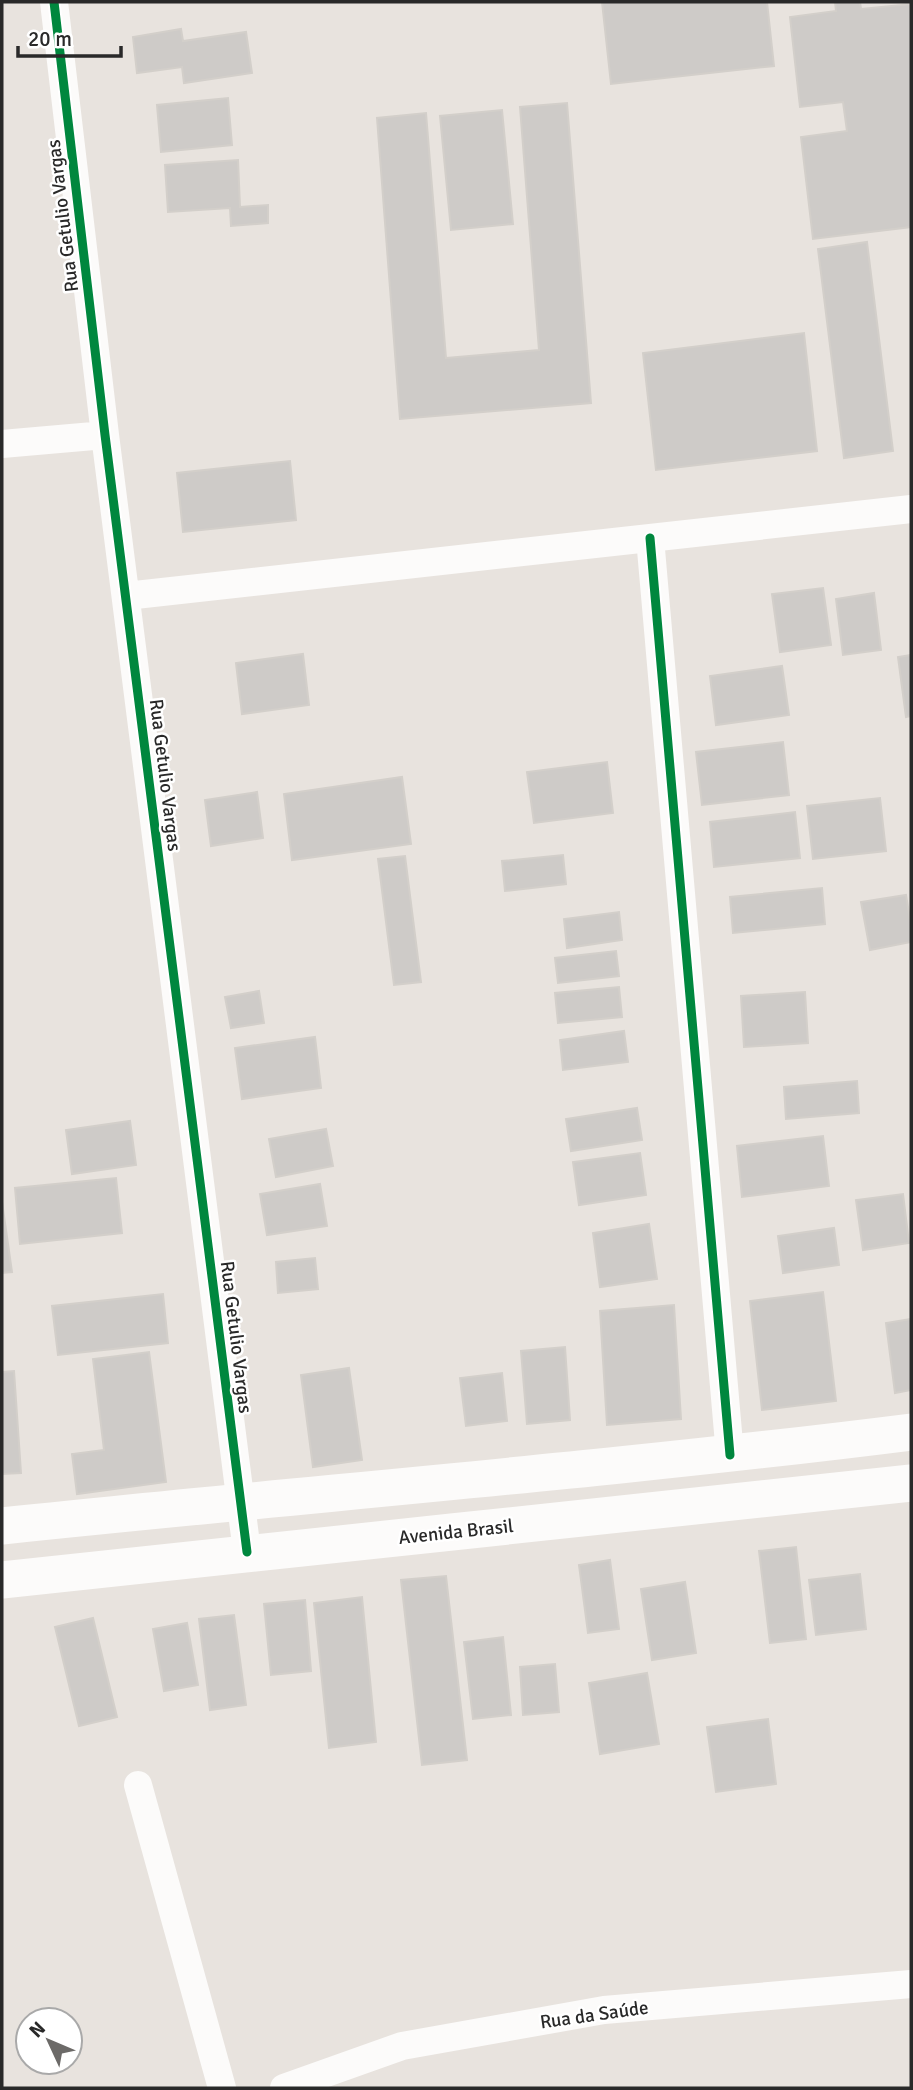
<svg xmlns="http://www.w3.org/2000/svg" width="913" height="2090" viewBox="0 0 913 2090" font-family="Signika,sans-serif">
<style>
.building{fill:#cecbc8;stroke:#d3cfca;stroke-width:2}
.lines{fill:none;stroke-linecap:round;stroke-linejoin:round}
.minor{stroke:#fcfbfa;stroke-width:28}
.tertiary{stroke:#fcfbfa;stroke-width:37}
.cycleway-casing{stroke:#fff;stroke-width:13}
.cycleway{stroke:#00873e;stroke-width:9}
.labels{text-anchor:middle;stroke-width:5;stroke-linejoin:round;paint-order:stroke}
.street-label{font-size:19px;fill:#292929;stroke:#fff}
</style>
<rect width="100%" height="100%" fill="#e8e3de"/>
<path class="building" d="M602 2H767L774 66 611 84Z
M835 2H860L861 9 911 4V227L813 239 801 137 847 131 843 102 800 107 790 17 836 11Z
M181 29 183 41 246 32 252 73 184 83 182 67 137 73 133 37Z
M228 98 232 145 161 152 157 105Z
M567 103 591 403 400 419 377 118 426 113 446 358 539 350 520 107Z
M502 110 513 224 451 230 440 116Z
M238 160 240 207 268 205V223L231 226 230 208 168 212 165 165Z
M867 242 893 451 844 458 818 249Z
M804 333 817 451 656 470 643 353Z
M290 461 296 520 183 532 177 473Z
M823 588 831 645 780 652 772 594Z
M874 593 881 650 843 655 836 599Z
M303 654 309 705 242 714 236 663Z
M911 655V716L906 717 898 657Z
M782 666 789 715 716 725 710 676Z
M783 742 789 795 702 805 696 752Z
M607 762 613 813 534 823 527 772Z
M402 777 411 844 292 860 284 794Z
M257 792 263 838 211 846 205 800Z
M880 798 886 851 813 859 807 806Z
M795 812 800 858 714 867 710 822Z
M563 855 566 884 505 891 502 861Z
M405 856 421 982 394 985 378 859Z
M822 888 825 924 733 933 730 897Z
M906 895 911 925V942L870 950 861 902Z
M619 912 622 940 567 948 564 919Z
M616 951 619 976 558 983 555 958Z
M619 987 622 1017 558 1023 555 993Z
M259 991 264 1023 231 1028 225 997Z
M805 992 808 1043 744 1047 741 996Z
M624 1031 628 1062 563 1070 560 1040Z
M315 1037 321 1088 242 1099 235 1048Z
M857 1081 859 1113 786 1119 784 1087Z
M637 1108 642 1140 571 1151 566 1119Z
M130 1121 136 1165 72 1174 66 1130Z
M326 1129 333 1166 276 1177 269 1139Z
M823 1136 829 1186 742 1197 737 1146Z
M640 1153 646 1195 579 1205 573 1162Z
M116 1178 122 1233 20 1244 15 1188Z
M320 1184 327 1226 267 1235 260 1194Z
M903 1194 909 1243 863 1250 856 1200Z
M2 1202 12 1272 2 1273Z
M649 1224 657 1279 600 1287 593 1233Z
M834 1228 839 1265 783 1273 778 1236Z
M315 1258 318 1289 278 1293 276 1262Z
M823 1292 836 1401 762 1410 750 1301Z
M163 1294 168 1343 58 1355 52 1306Z
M674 1305 681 1419 607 1425 600 1311Z
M911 1319V1390L895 1393 886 1323Z
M565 1347 570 1420 527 1424 521 1351Z
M149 1352 166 1482 77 1494 72 1454 104 1450 93 1359Z
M349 1368 362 1460 313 1467 301 1375Z
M14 1371 21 1473 2 1474V1372Z
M502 1373 507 1421 466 1426 460 1378Z
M796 1547 806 1639 770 1643 759 1551Z
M610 1560 619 1629 588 1633 579 1565Z
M860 1574 866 1629 816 1635 809 1580Z
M446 1576 467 1760 422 1765 401 1580Z
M685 1582 696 1653 652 1660 641 1589Z
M362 1597 376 1742 329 1748 314 1603Z
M305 1600 311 1671 271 1675 264 1604Z
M234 1615 246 1705 210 1710 199 1619Z
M93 1618 117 1717 79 1726 55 1627Z
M187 1623 198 1685 164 1691 153 1629Z
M503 1637 511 1715 473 1719 464 1642Z
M555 1664 559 1712 523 1715 520 1667Z
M647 1673 659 1744 600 1754 589 1683Z
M768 1719 776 1784 716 1792 707 1727Z"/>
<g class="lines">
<path class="minor" d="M54 2 105 435 247 1552
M2 444 105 435
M650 538 730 1455
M126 596 911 509
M138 1785 222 2088
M284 2088 402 2046 604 2010 911 1984"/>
<path class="tertiary" d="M2 1526C305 1494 609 1470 911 1432
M2 1580C305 1545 608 1518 911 1483"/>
<g class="cycleway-casing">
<path id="cycleway" d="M54 2 105 435 247 1552
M650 538 730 1455"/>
</g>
<use href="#cycleway" class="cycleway"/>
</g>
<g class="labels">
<g class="street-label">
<text transform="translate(62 216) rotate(-97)" y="7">Rua Getulio Vargas</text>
<text transform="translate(166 775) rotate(83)" y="7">Rua Getulio Vargas</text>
<text transform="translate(237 1337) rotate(83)" y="7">Rua Getulio Vargas</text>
<text transform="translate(456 1531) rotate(-6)" y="7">Avenida Brasil</text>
<text transform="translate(594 2014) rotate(-8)" y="7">Rua da Saúde</text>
</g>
</g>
<rect width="913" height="2090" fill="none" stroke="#292929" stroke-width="7"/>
<g transform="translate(49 2041) rotate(314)"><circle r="33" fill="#ffffff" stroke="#a9a9a9" stroke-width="2"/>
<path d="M0-5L12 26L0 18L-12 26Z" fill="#6c6a68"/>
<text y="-10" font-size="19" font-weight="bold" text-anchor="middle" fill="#292929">N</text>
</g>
<path d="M18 46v10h103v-10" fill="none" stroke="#292929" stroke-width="3.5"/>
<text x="28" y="46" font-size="21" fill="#292929" stroke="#ffffff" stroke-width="5" paint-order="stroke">20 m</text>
</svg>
